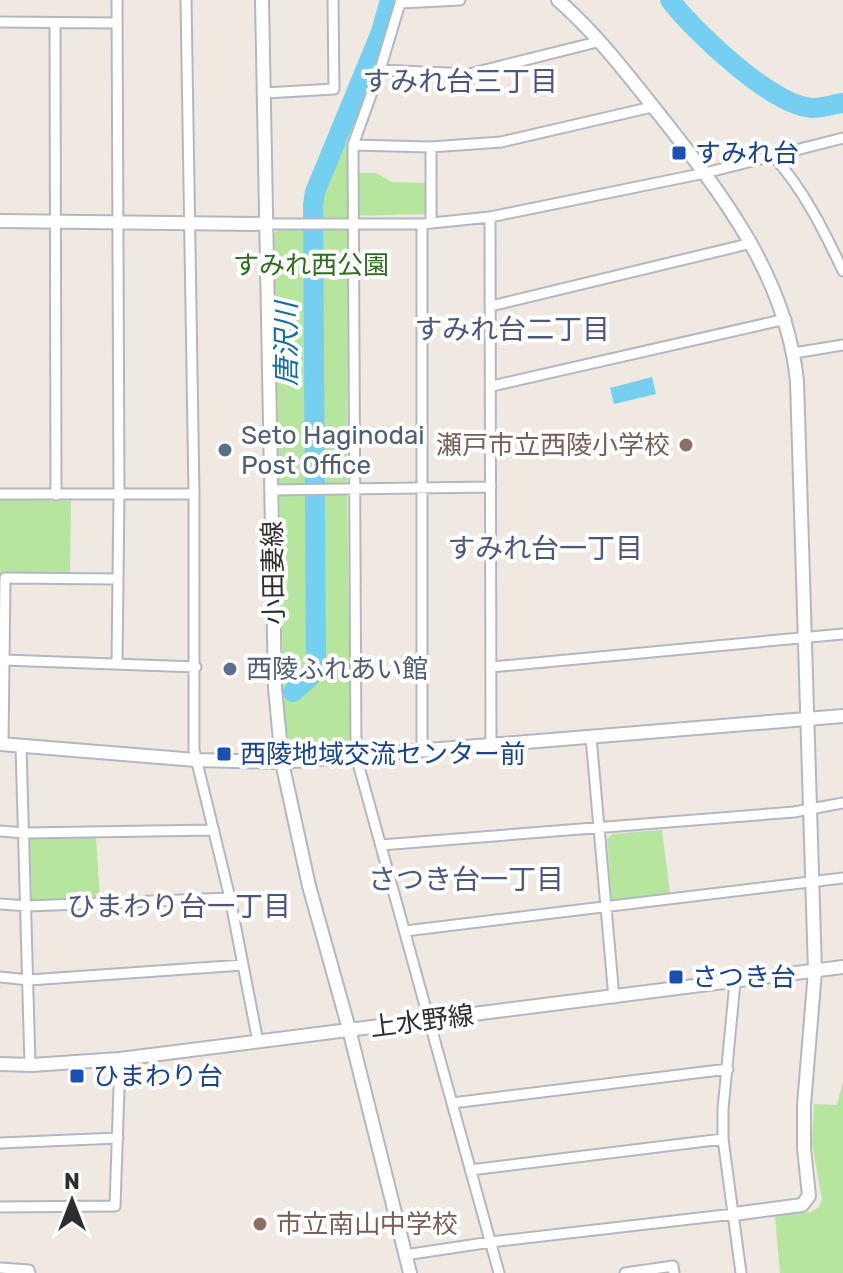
<svg xmlns="http://www.w3.org/2000/svg" width="843" height="1273" viewBox="0 0 843 1273" font-family="Rubik,'Noto Sans JP',sans-serif">
<style>
.green{fill:#b6e59e}
.water{fill:#75cff0}
.lines{fill:none;stroke-linecap:round;stroke-linejoin:round}
.river{stroke:#75cff0;stroke-width:20}
.street-casing{stroke:#b4b7c1;stroke-width:13}
.secondary-casing{stroke:#b4b7c1;stroke-width:16}
.street{stroke:#fff;stroke-width:9}
.secondary{stroke:#fff;stroke-width:12}
.transit-dot{fill:#1a4fb4;stroke:#fff;stroke-width:3}
.education-dot{fill:#8d6e63;stroke:#fff;stroke-width:3}
.service-dot{fill:#5c6f8a;stroke:#fff;stroke-width:3}
.labels{text-anchor:middle;stroke-width:8;stroke-linejoin:round;paint-order:stroke}
.transit-label{font-size:26px;fill:#164399;stroke:#fff;text-anchor:start}
.park-label{font-size:26px;fill:#2c6e1b;stroke:#fff}
.service-label{font-size:26px;fill:#4e5e75;stroke:#fff;text-anchor:start}
.education-label{font-size:26px;fill:#785e54;stroke:#fff;text-anchor:end}
.street-label{font-size:26px;fill:#2e2e2e;stroke:#fff}
.neighbourhood-label{font-size:28px;fill:#4d5680;stroke:#fff}
.water-label{font-size:28px;font-style:italic;fill:#0d6fa3;stroke:#fff}
</style>
<rect width="100%" height="100%" fill="#efe9e1"/>
<path class="green" d="M339 142 348 143V173H376L392 182 426 183 427 214 348 216 347 496 351 744 346 751 299 753 289 745 284 720 274 234 280 227H316V197Z
M0 499 71 501 70 573 0 574Z
M662 830 670 893 612 901 607 839 612 834Z
M96 837 100 898 32 900 30 838Z
M843 1082V1273H780L775 1216 811 1212 819 1207 822 1199 812 1144 814 1104 837 1105Z"/>
<path class="water" d="M652 377 656 394 614 404 610 388Z"/>
<g class="lines">
<path class="river" d="M670 0C695 32 771 105 812 108 822 108 834 104 843 103
M293 692 311 676 316 662 313 205 315 192 381 32 390 0"/>
<g class="street-casing">
<path id="street" d="M186 0 194 494V750L230 898 258 1042
M401 0 380 70 353 145 356 756 499 1273
M400 3 460 0
M0 22 117 23
M55 24 56 495
M380 70 469 74 601 41
M265 93 334 89 333 0
M353 145 431 147 501 142 652 107
M774 157C804 190 824 231 843 271
M490 217 491 745
M431 222V147
M267 224H422L490 217 705 173 843 138
M422 224V751
M491 306 752 243
M794 353 843 345
M492 386 786 319
M271 490 491 487
M0 494H194
M4 660 196 667
M117 664 119 494 117 0
M491 667 843 634
M591 737 614 998
M3 745 5 578 117 579
M21 746 30 1065
M0 831 25 833 214 830
M381 845 794 812 843 803
M0 904 28 906 230 898
M405 931 843 878
M0 977 29 980 243 965
M735 982 723 1109V1139L741 1273
M452 1103 728 1069
M0 1143 118 1138
M470 1170 723 1139
M0 1207 115 1206 120 1059
M405 1255 491 1242 734 1214
M0 1268 29 1270 30 1273
M625 1273 673 1266 674 1273"/>
</g>
<g class="secondary-casing">
<path id="secondary" d="M262 0 275 688 282 762 309 886 349 1029 410 1273
M558 0C597 34 627 74 659 114 722 194 786 276 797 381L815 971 804 1105V1148L809 1196 802 1205 734 1214
M0 221 267 224
M0 744 196 760 282 762 843 716
M0 1064 32 1065 120 1059 843 967"/>
</g>
<use href="#street" class="street"/>
<use href="#secondary" class="secondary"/>
</g>
<g class="transit-dot">
<rect x="671" y="145" width="16" height="16" rx="4"/>
<rect x="216" y="746" width="16" height="16" rx="4"/>
<rect x="668" y="969" width="16" height="16" rx="4"/>
<rect x="69" y="1068" width="16" height="16" rx="4"/>
</g>
<g class="education-dot">
<circle cx="686" cy="445" r="8"/>
<circle cx="260" cy="1224" r="8"/>
</g>
<g class="service-dot">
<circle cx="225" cy="450" r="8"/>
<circle cx="230" cy="669" r="8"/>
</g>
<g class="labels">
<g class="transit-label">
<text x="695" y="162">すみれ台</text>
<text x="240" y="763">西陵地域交流センター前</text>
<text x="692" y="986">さつき台</text>
<text x="93" y="1085">ひまわり台</text>
</g>
<g class="park-label">
<text x="311" y="274">すみれ西公園</text>
</g>
<g class="service-label">
<text x="241" y="444">Seto Haginodai<tspan x="241" dy="30">Post Office</tspan></text>
<text x="246" y="678">西陵ふれあい館</text>
</g>
<g class="education-label">
<text x="670" y="454">瀬戸市立西陵小学校</text>
<text x="276" y="1233" text-anchor="start">市立南山中学校</text>
</g>
<g class="street-label">
<text transform="translate(273 573) rotate(-91)" y="9">小田妻線</text>
<text transform="translate(422 1021) rotate(-7)" y="9">上水野線</text>
</g>
<g class="neighbourhood-label">
<text x="460" y="91">すみれ台三丁目</text>
<text x="512" y="339">すみれ台二丁目</text>
<text x="545" y="558">すみれ台一丁目</text>
<text x="466" y="889">さつき台一丁目</text>
<text x="179" y="916">ひまわり台一丁目</text>
</g>
<g class="water-label">
<text transform="translate(286 344) rotate(-90)" y="10">唐沢川</text>
</g>
</g>
<g transform="translate(72 1201)" stroke="#ffffff" stroke-width="6" paint-order="stroke">
<path d="M0-6L14 30L0 20L-14 30Z" fill="#2e2e2e"/>
<text y="-12" font-size="22" font-weight="bold" text-anchor="middle" fill="#2e2e2e">N</text>
</g>
</svg>
